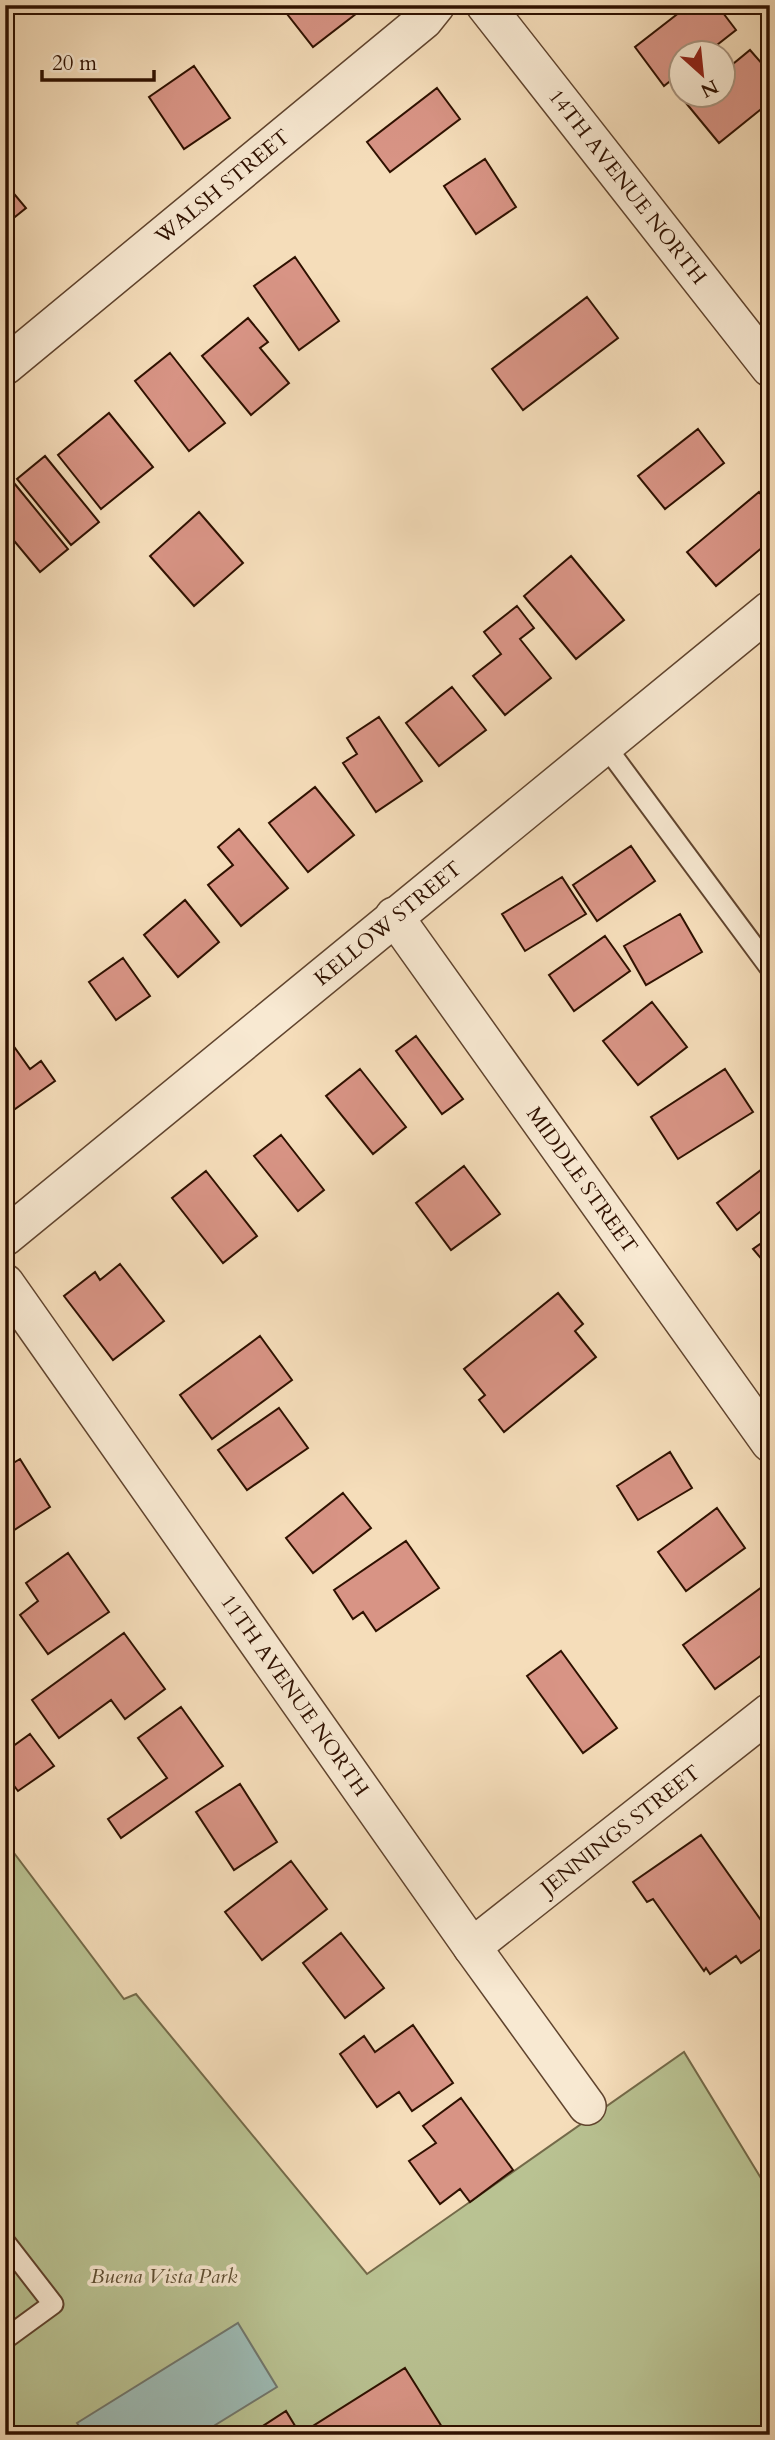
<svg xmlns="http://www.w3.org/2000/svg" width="775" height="2440" viewBox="0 0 775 2440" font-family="Cardo,serif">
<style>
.green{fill:#b9c292;stroke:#746a49;stroke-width:2}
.water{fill:#9dbbb5;stroke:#71776d;stroke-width:2}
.building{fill:#d89485;stroke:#2f1100;stroke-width:2}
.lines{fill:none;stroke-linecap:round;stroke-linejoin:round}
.lane-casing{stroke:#60442e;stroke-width:23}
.street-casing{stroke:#60442e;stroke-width:40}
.lane{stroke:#f8e9d2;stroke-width:19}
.street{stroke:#f8e9d2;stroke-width:37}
.labels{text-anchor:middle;stroke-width:7;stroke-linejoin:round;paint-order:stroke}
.street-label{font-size:21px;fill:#2f1100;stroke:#f8e9d2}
.park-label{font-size:21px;font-style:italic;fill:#5f4f33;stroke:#f8e9d2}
</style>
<rect width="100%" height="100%" fill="#f5ddba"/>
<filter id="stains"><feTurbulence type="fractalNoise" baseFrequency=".00286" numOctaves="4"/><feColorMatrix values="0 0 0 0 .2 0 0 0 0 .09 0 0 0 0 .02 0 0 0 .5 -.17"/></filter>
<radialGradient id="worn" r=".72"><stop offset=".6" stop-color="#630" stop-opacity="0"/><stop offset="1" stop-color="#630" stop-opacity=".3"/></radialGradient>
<path class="green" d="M5 1841 124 1999 136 1994 367 2274 684 2052 770 2193V2435H5Z"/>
<path class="water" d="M238 2323 277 2387 199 2435H85L77 2423Z"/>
<path class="building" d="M280 5H358L361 10 313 47Z
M689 5H717L736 30 708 52H680V73L664 86 635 47Z
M750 50 770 73V102L719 143 686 103 696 94H722V73Z
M194 66 230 118 184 149 149 97Z
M437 88 460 119 390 172 367 142Z
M485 159 516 207 476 234 444 186Z
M5 183 26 208 5 225Z
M295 257 339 321 299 350 254 286Z
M587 297 618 338 523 410 492 369Z
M248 318 268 342 260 348 289 383 251 415 202 356Z
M170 353 225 423 189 451 135 381Z
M109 413 153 467 101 509 58 455Z
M698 429 724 463 665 509 638 476Z
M45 456 99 522 71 545 17 479Z
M14 483 68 549 40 572 5 530V490Z
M759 492 770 505V541L716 586 687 552Z
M199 512 243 563 194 606 150 556Z
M571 556 624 620 576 659 524 596Z
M517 606 534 628 520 639 551 678 505 715 473 676 501 654 484 632Z
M452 687 486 730 439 766 406 723Z
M770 688V706L762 693Z
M379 717 422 781 376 812 343 763 357 754 347 738Z
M315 787 354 835 308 872 269 823Z
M239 829 288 888 241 926 208 885 233 865 218 847Z
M631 846 655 881 597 921 573 885Z
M562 877 586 914 525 951 502 914Z
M185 900 219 942 178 977 144 935Z
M770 901V917L762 907Z
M680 914 702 952 646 985 624 946Z
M605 936 630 971 574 1011 549 975Z
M123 958 150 996 116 1020 89 982Z
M652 1002 687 1047 638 1085 603 1041Z
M416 1036 463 1099 442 1114 396 1051Z
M10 1041 30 1069 41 1061 55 1081 5 1116V1045Z
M360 1069 406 1127 373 1154 326 1096Z
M725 1069 753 1112 678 1159 651 1117Z
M281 1135 324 1190 298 1211 254 1156Z
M770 1163V1204L737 1230 717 1203Z
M464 1166 500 1214 451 1250 416 1203Z
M206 1171 257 1236 223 1263 172 1198Z
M770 1237V1269L753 1249Z
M120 1264 164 1321 113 1360 64 1296 95 1272 100 1280Z
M558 1293 583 1324 575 1331 596 1357 504 1432 479 1400 485 1395 464 1369Z
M260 1336 292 1380 212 1439 180 1395Z
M279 1408 308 1448 247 1490 218 1450Z
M670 1452 692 1488 638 1520 617 1486Z
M20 1459 50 1507 5 1536V1468Z
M343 1493 371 1528 313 1573 286 1538Z
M717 1508 745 1548 686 1591 658 1552Z
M406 1541 439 1588 376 1631 363 1612 353 1619 334 1590Z
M68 1553 109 1612 48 1654 20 1615 38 1601 26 1583Z
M770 1581V1649L715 1689 683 1645Z
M124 1633 165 1689 125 1719 111 1700 59 1738 32 1700Z
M561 1651 617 1728 583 1753 527 1676Z
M181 1707 223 1766 121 1838 108 1819 167 1778 138 1738Z
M30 1734 54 1766 18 1791 5 1774V1752Z
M240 1784 277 1842 234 1870 196 1812Z
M701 1835 770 1933V1943L741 1963 736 1956 710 1974 706 1968 704 1971 653 1899 647 1902 633 1882Z
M291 1861 327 1909 262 1960 225 1912Z
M341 1933 384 1988 345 2018 303 1963Z
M413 2025 453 2083 412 2111 399 2092 377 2107 340 2054 364 2036 375 2052Z
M461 2098 513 2170 470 2202 460 2189 440 2204 409 2161 436 2143 423 2126Z
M405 2368 447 2435H249L286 2411 300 2434Z"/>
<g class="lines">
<g class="lane-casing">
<path id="lane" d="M604 744 770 968
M5 2242 53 2304 5 2339"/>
</g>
<g class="street-casing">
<g id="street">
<path id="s1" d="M485 5 770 368"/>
<path id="s2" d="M5 366 424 20 436 5"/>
<path id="s3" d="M394 916 770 1443"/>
<path id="s4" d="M5 1237 770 610"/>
<path id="s5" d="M5 1283 472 1947 587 2106"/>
<path id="s6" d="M472 1947 770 1712"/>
</g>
</g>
<use href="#lane" class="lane"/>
<use href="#street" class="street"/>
</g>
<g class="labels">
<g class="street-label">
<text dy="7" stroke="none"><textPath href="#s1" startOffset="231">14TH AVENUE NORTH</textPath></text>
<text dy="7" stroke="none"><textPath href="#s2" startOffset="282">WALSH STREET</textPath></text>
<text dy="7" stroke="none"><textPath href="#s4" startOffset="495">KELLOW STREET</textPath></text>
<text dy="7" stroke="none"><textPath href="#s3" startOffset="324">MIDDLE STREET</textPath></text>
<text dy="7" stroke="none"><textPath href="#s5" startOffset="504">11TH AVENUE NORTH</textPath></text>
<text dy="7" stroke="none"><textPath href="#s6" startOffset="189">JENNINGS STREET</textPath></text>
</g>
<g class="park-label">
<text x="164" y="2283">Buena Vista Park</text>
</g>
</g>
<rect width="775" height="2440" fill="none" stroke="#f5ddba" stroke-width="28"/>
<rect x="7" y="7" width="761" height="2426" fill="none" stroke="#2f1100" stroke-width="3.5"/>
<rect x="14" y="14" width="747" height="2412" fill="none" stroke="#2f1100" stroke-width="2"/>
<g transform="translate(702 74) rotate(153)"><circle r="33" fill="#f8e9d2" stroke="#a8937e" stroke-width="2"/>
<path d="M0-5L12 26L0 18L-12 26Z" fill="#8f2418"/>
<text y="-10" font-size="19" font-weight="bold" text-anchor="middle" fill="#2f1100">N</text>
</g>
<path d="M42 70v10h112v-10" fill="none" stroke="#2f1100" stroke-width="3.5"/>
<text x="52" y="70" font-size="21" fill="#2f1100" stroke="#f8e9d2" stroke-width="5" paint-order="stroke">20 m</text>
<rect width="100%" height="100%" filter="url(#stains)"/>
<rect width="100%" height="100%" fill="url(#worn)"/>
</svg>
